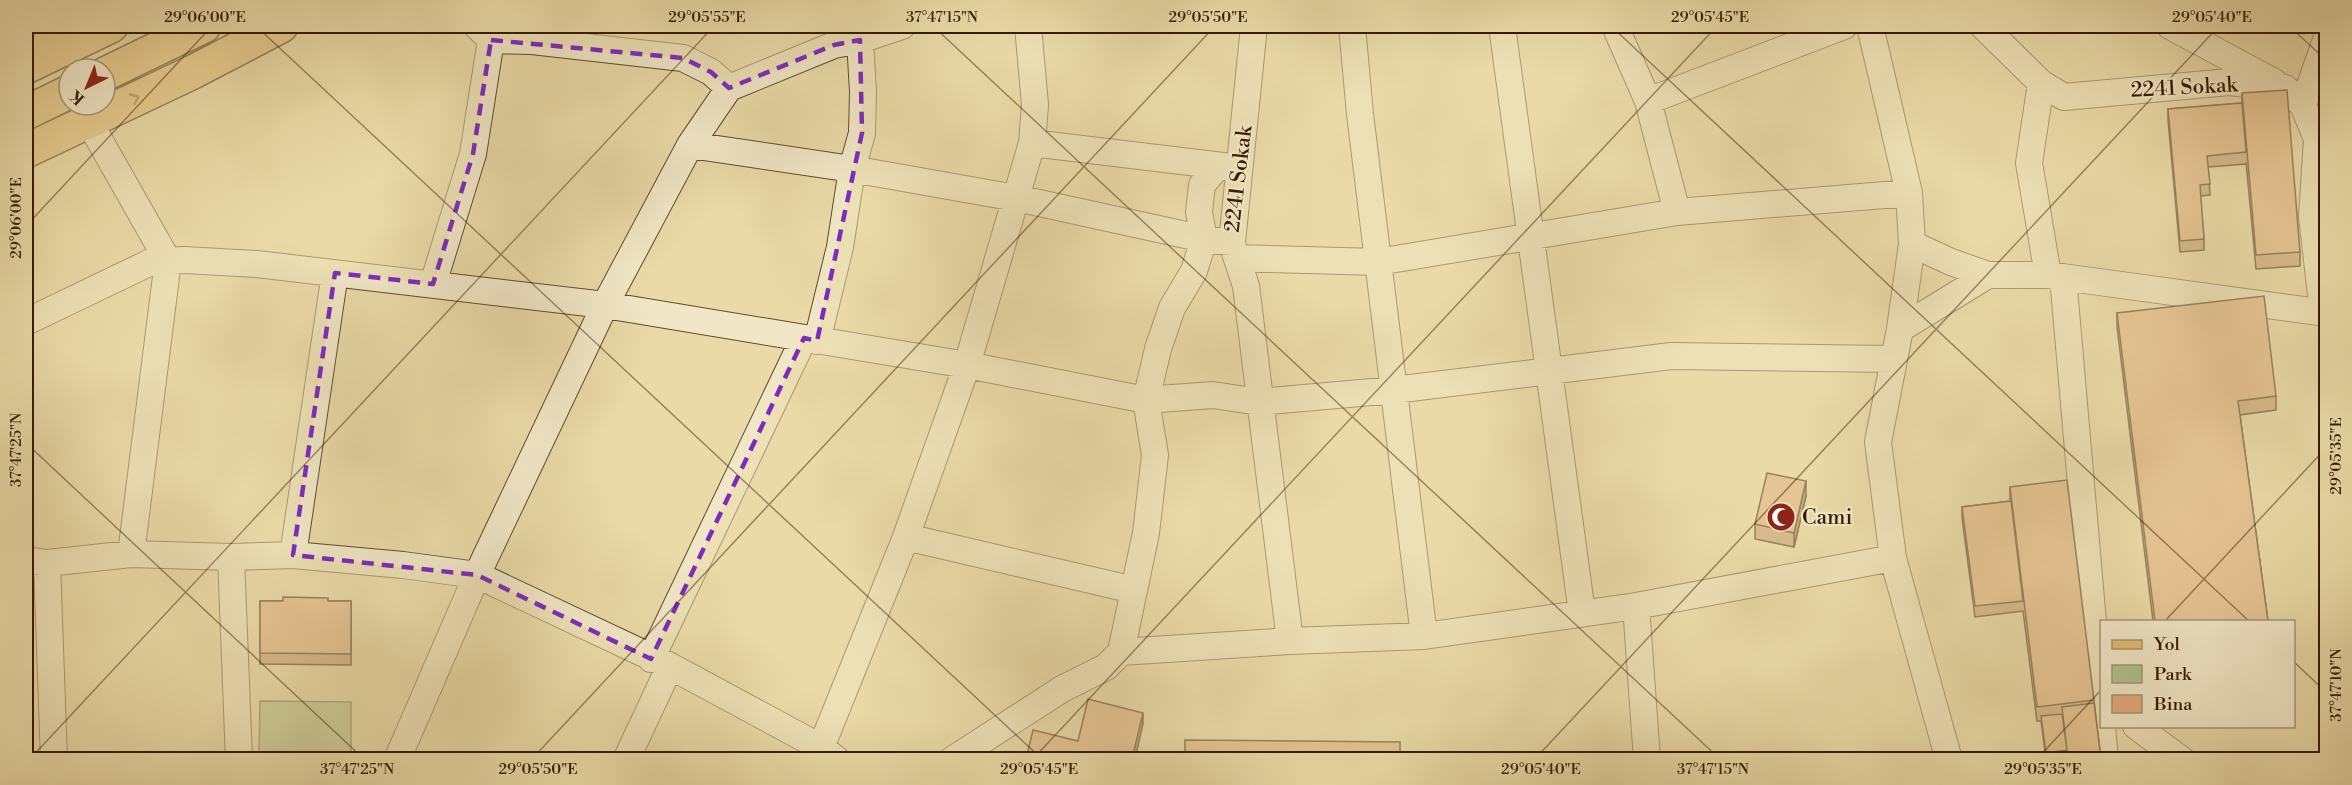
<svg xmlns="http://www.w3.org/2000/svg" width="2352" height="785" viewBox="0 0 2352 785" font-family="'Libre Bodoni',serif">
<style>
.green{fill:#b0c18c;stroke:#726e46;stroke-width:1.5}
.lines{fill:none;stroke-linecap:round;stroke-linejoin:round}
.minor-casing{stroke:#624b2a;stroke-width:28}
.major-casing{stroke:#351b00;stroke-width:36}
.minor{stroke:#f1e7c6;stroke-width:26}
.major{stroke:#e4bd74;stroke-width:33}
.wall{fill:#c3946b;stroke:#351b00;stroke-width:1.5}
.shaded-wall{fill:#9f7857;stroke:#351b00;stroke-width:1.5}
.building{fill:#e3ac7c;stroke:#351b00;stroke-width:1.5}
.oneway{stroke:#8c6c3a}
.marked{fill:none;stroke:#7b2cbf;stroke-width:4.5;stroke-dasharray:12 8;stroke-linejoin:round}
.ticks{fill:none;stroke:#351b00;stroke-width:1.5;stroke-opacity:0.45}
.labels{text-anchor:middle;stroke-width:4.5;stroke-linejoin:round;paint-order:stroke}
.street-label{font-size:21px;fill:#351b00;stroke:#f1e7c6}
.poi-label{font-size:21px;fill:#351b00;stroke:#f1e7c6;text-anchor:start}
.neatline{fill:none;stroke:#351b00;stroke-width:2}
.ticks-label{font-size:15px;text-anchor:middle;fill:#351b00}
</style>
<rect width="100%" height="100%" fill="#e9daa7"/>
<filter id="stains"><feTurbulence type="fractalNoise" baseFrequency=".00333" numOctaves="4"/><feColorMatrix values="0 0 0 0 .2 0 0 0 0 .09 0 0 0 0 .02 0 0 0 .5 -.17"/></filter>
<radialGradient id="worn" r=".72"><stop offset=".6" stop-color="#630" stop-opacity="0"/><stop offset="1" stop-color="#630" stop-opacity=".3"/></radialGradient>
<path class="green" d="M260 701 351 702V753L304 752V759H259Z"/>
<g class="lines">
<g class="minor-casing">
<path id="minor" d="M477 26 491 40 532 41 683 58 711 72 729 88
M1254 26 1232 242 1204 239 1194 271 1172 308 1158 349 1146 400 1213 395 1259 402 1394 390 1671 356 1894 359
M1352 26 1360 114 1424 636
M1502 26 1582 613
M1870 26 1909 193 1912 244 1900 329
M1983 26 2041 83 2064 97 2229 82 2285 88 2303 105 2317 139 2312 216 2323 313
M2170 26 2274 82
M2041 83 2029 163 2048 275
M1648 101 1844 26
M2303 105 2326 40
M88 120 168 261 131 554
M1032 143 1231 167
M690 145 852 169 1016 198 1204 239 1199 212 1202 185 1218 166
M1677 212 1909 193
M1232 244 1246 286 1290 641
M1912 244 1951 262 1988 275
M1237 258 1378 262 1677 212 1648 101 1615 26
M2063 277 2105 760
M433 284 473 154 491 40
M26 322 151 262 184 260 257 264 605 305 967 365 1146 400 1155 455 1146 533 1121 652 1106 667 1062 689 952 760
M817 341 840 247 852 169 862 133 863 92 860 40
M906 537 1134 590
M293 555 335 273
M231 557 239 760
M26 560 47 563 131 554 231 557 293 555 403 565 477 575 670 666 822 748 837 760
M47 563 54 760
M1636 606 1647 760
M1121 652 1290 641 1424 636 1636 606 1893 558
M651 659 804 338
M2136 726 2182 760
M397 760 477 575 605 305 690 145 729 88 834 45 860 40 902 26
M626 760 670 666
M816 760 906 537 967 365 1032 143 1035 105 1028 26
M1949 760 1893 558 1878 442 1900 329 1988 275H2048L2326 313"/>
</g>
<g class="major-casing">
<path id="major" d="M26 36 48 26
M26 67 111 26
M105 74 204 26
M26 113 69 92
M26 151 193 72 281 26"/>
</g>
<use href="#minor" class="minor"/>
<use href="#major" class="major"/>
</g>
<path class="wall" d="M2242 93 2300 252V266L2256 269 2246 162V164L2208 167 2210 195 2200 196 2204 239V250L2180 252 2168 120V109L2242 103Z
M2117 313 2276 396V410L2240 415 2268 621H2153L2117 327Z
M2010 487 2094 700 2101 759H2067L2066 758 2046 759 2041 721H2037L2023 611 1975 617 1962 518V507L2010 501Z
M1806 496 1794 547 1755 539V524Z
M260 601H351V665L260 664Z"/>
<path class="shaded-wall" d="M1806 481V496L1794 547V533Z
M1143 713V724L1135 759H1132Z"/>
<path class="building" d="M2287 90 2300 252 2256 255 2242 93Z
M2242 103 2246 152 2207 156 2210 184 2200 185 2204 239 2180 241 2168 109Z
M2264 296 2276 396 2238 401 2268 621H2155L2117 313Z
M1767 473 1806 481 1794 533 1755 524Z
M2067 480 2094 700 2037 707 2010 487Z
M2011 501 2023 601 1975 606 1962 507Z
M283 597 328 598V601H351V654L260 653V601H283Z
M1088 699 1143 713 1132 759H1026L1033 730 1078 741Z
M2094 703 2101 759H2068L2062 707Z
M2062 714 2067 750 2046 753 2041 716Z
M1185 740 1400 742V759H1185Z"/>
<defs><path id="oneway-chevron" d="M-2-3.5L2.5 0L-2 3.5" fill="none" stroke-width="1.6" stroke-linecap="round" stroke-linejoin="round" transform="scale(1.5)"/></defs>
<use class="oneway" href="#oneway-chevron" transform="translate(135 98) rotate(-25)"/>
<path d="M0 0H2352V785H0ZM491 40 683 58 711 72 729 88 834 45 860 40 862 133 817 341 804 338 651 659 477 575 293 555 335 273 433 284 473 154Z" fill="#e9daa7" fill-opacity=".55" fill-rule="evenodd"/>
<path class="marked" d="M491 40 683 58 711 72 729 88 834 45 860 40 862 133 817 341 804 338 651 659 477 575 293 555 335 273 433 284 473 154Z"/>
<path class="ticks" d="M256 26 1043 760M933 26 1721 760M1611 26 2250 622M2289 26 2326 60M26 226 212 26M26 443 365 760M2164 622 2326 448M2294 662 2326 692M29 760 714 26M531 760 1215 26M1032 760 1717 26M1534 760 2219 26M2036 760 2102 689"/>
<defs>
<g id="mosque-disc" transform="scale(1.5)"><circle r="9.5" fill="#8f2418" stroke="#f1e7c6"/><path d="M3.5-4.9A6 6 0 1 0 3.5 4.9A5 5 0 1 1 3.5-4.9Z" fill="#fff"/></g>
</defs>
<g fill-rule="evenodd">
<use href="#mosque-disc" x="1781" y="517"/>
</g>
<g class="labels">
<g class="street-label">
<text transform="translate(2184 87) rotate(-3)" y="7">2241 Sokak</text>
<text transform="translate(1238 179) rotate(-83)" y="7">2241 Sokak</text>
</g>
<g class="poi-label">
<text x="1802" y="524">Cami</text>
</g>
</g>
<rect width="2352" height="785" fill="none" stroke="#e9daa7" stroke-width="66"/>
<rect x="2100" y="620" width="195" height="108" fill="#f1e7c6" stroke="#a69577" stroke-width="1.5"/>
<rect x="2112" y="640" width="30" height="9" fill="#e4bd74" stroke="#a69577" stroke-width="1.5"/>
<text x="2154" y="650" font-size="18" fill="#351b00">Yol</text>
<rect x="2112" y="665" width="30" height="18" fill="#b0c18c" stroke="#a69577" stroke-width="1.5"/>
<text x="2154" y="680" font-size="18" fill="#351b00">Park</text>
<rect x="2112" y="695" width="30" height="18" fill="#e3ac7c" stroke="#a69577" stroke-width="1.5"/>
<text x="2154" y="710" font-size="18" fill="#351b00">Bina</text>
<g transform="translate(87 87) rotate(223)"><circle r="28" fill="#f1e7c6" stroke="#a69577" stroke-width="1.5"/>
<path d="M0-4.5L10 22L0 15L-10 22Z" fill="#8f2418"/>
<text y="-9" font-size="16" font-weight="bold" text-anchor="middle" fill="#351b00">K</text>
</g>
<rect x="33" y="33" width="2286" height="719" class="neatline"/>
<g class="ticks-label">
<text x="205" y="22">29°06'00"E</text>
<text x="707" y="22">29°05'55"E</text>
<text x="942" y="22">37°47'15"N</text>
<text x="1208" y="22">29°05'50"E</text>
<text x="1710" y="22">29°05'45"E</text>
<text x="2212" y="22">29°05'40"E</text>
<text transform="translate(16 218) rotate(-90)" y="5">29°06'00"E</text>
<text transform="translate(16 450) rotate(-90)" y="5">37°47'25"N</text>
<text transform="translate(2336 456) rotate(-90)" y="5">29°05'35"E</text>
<text transform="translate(2336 685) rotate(-90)" y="5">37°47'10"N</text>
<text x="357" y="774">37°47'25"N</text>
<text x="538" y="774">29°05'50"E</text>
<text x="1039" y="774">29°05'45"E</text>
<text x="1541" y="774">29°05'40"E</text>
<text x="1713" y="774">37°47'15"N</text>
<text x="2043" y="774">29°05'35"E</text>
</g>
<rect width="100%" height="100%" filter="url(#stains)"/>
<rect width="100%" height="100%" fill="url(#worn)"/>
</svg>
